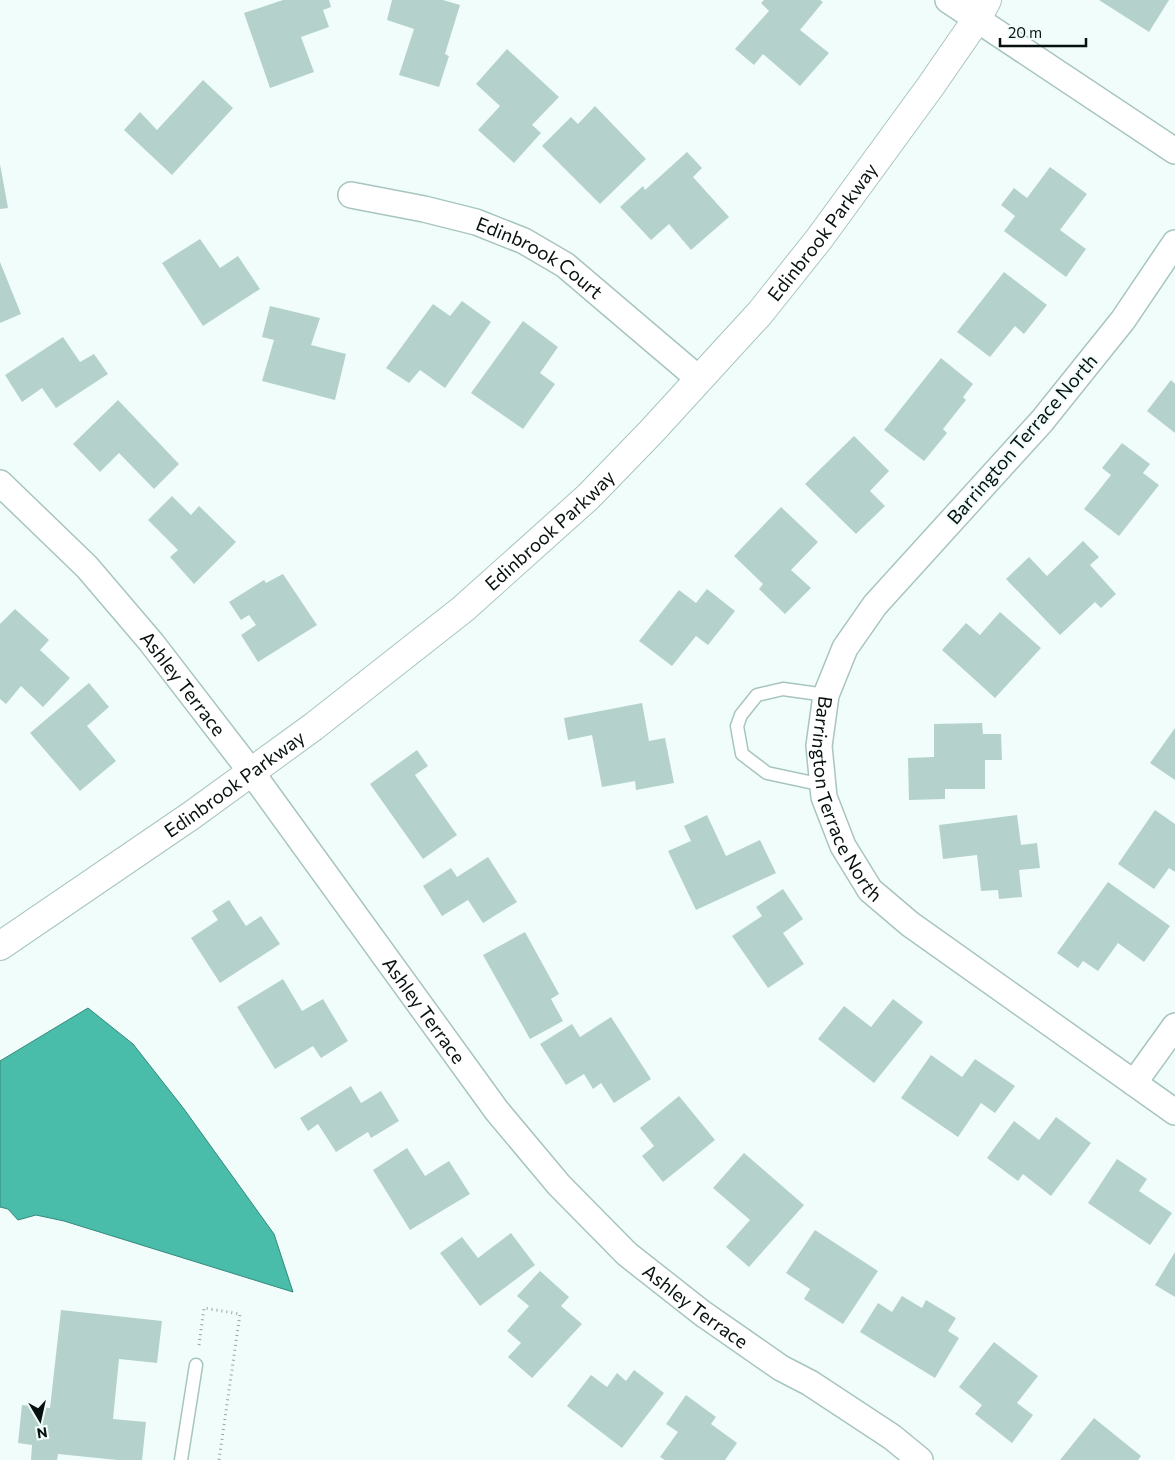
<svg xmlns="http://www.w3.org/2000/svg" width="1175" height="1460" viewBox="0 0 1175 1460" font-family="Commissioner,sans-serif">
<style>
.water{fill:#49bcaa;stroke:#35897c}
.building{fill:#b4d2cb}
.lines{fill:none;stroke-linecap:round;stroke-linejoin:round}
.lane-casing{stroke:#a7c5bf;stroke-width:15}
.street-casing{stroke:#a7c5bf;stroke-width:28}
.secondary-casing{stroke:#a7c5bf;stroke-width:30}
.path{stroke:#9aa5a3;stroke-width:3;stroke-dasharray:1 4;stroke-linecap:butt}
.lane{stroke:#fff;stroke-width:12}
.street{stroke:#fff;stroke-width:25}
.secondary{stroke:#fff;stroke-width:28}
.labels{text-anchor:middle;stroke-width:4.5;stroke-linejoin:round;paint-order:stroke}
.street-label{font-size:19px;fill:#07110f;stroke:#f1fdfb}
</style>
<rect width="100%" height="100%" fill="#f1fdfb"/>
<path class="water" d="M88 1008 133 1044 184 1109 274 1234 293 1292 64 1221 36 1215 18 1220 8 1209 0 1207V1061Z"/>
<path class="building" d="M283 0H329L331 7 323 10 329 27 301 37 314 72 270 88 244 13Z
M392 0H443L460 5 445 54 449 56 439 87 399 75 414 29 387 20Z
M764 0H820L823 2 800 30 829 53 800 86 763 54 754 65 735 49 769 11 761 3Z
M1099 0H1169L1149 32Z
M507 49 559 97 532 125 541 133 514 163 478 130 500 106 476 84Z
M203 80 233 108 172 175 124 130 140 112 157 130Z
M595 106 646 159 600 204 542 146 571 117 578 124Z
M687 152 702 168 693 177 729 217 691 250 669 224 651 240 620 207 643 186 645 190Z
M0 164 8 208 0 209Z
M1050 167 1087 194 1060 230 1086 249 1066 277 1004 231 1015 216 1001 205 1014 188 1027 198Z
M200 239 220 268 238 256 260 289 203 326 162 263Z
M0 262 21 314 0 323Z
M1004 272 1047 305 1024 334 1015 326 990 357 957 332Z
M462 301 491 322 445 388 420 370 409 383 386 368 433 304 450 316Z
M270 306 320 318 311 345 346 354 335 400 262 381 274 340 262 337Z
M523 321 558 347 540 373 555 384 523 429 471 393Z
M63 337 80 362 94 354 108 374 56 408 42 388 22 402 5 375Z
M941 358 973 384 963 397 966 400 943 429 947 433 924 461 884 430Z
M1171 380 1175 384V433L1147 411Z
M118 400 179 464 154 489 119 453 100 472 73 444Z
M854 436 889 471 870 491 885 506 856 534 805 484Z
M1122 443 1150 464 1143 473 1159 485 1119 536 1084 509 1111 475 1102 468Z
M172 496 191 515 199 506 236 542 194 584 170 557 178 550 148 520Z
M781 507 818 542 791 570 811 588 785 614 759 589 763 584 734 556Z
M1083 541 1099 557 1090 565 1116 594 1101 608 1095 602 1060 635 1006 579 1029 557 1047 576Z
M283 574 317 625 258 662 241 635 256 625 249 615 241 620 229 602 264 580 266 583Z
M707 589 735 611 708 645 696 636 672 666 639 641 679 590 696 603Z
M15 609 49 640 40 650 70 678 43 707 21 686 6 704 0 699V624Z
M1000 612 1041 648 995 698 942 650 966 623 980 635Z
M89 683 109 707 87 726 116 761 80 791 30 733Z
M642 703 649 741 665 738 674 783 636 790 635 781 602 787 592 735 568 740 564 718Z
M982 723 983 734H1001L1002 760H985V789H945V799L909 800 908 758 934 757V724Z
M1175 728V780L1150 763Z
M417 750 428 766 415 775 457 835 423 859 370 784Z
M1155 810 1175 824V872L1169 868 1154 889 1118 864Z
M707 815 726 856 760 840 776 873 696 910 668 851 691 841 684 826Z
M1017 815 1021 845 1037 843 1040 868 1019 870 1022 897 999 899 998 890 981 891 977 855 943 859 939 825Z
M488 857 517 902 483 923 468 900 442 916 423 886 451 868 457 877Z
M1108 882 1170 926 1144 962 1118 943 1098 971 1083 961 1078 968 1057 953Z
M783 889 803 919 783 933 804 964 768 988 732 936 762 916 756 907Z
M229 900 246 926 261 916 280 944 220 983 191 938 218 920 212 911Z
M525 932 559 994 551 999 563 1021 530 1039 483 955Z
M283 979 302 1011 323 999 348 1041 321 1058 313 1046 275 1069 237 1007Z
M893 999 923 1022 874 1083 818 1039 844 1006 871 1027Z
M611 1017 651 1079 614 1103 601 1083 593 1089 584 1074 566 1085 540 1044 572 1024 580 1037Z
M931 1055 962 1077 975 1059 1015 1086 995 1113 981 1103 958 1137 901 1098Z
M351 1086 361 1103 381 1091 399 1121 371 1138 368 1132 336 1152 318 1124 308 1131 300 1118Z
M679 1096 715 1140 663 1182 642 1156 654 1146 640 1128Z
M1056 1117 1091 1143 1051 1196 1023 1174 1018 1181 987 1158 1014 1121 1039 1140Z
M407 1148 425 1176 449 1161 470 1194 410 1230 373 1170Z
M744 1153 804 1205 749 1267 726 1247 750 1220 713 1188Z
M1117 1159 1147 1179 1139 1191 1172 1213 1150 1245 1088 1203Z
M815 1230 878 1271 843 1324 804 1299 810 1289 786 1273Z
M511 1233 535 1265 480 1306 440 1253 462 1237 478 1258Z
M1175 1252V1297L1155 1285Z
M540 1271 569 1297 561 1306 582 1324 532 1378 508 1357 521 1343 507 1331 529 1306 517 1296Z
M902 1296 922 1308 926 1300 956 1318 948 1331 959 1338 935 1378 860 1332 878 1303 892 1312Z
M61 1310 162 1321 157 1363 119 1359 113 1419 146 1422 142 1460H117L58 1454 57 1460H31L32 1445 18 1443 22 1405 50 1408Z
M994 1342 1038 1376 1017 1403 1033 1415 1012 1443 975 1414 982 1405 959 1387Z
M634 1370 664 1393 622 1448 567 1406 591 1375 607 1387 617 1373 626 1381Z
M686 1395 716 1417 711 1424 737 1443 725 1460H665L660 1457 678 1432 666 1424Z
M1094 1418 1141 1456 1138 1460H1060Z"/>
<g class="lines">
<g class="lane-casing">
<path id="lane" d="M823 785 767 773 742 754 737 726 741 715 757 695 783 689 826 695
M181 1460 196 1365"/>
</g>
<g class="street-casing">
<g id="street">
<path d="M948 0 1175 151"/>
<path id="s1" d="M351 195 424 209 476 222 524 241 565 265 699 379"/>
<path id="s2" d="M1175 243 1123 320 1042 421 875 605 845 648 826 695 819 746 824 797 843 846 870 890 910 924 1175 1112"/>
<path id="s3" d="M0 483 87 567 151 642 252 773 497 1111 559 1185 627 1254 702 1313 781 1368 810 1383 892 1437 920 1460"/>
<path d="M1134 1083 1175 1026"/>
</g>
</g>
<g class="secondary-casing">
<g id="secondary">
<path id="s4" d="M0 946 192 815 313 727 463 609 588 497 651 432 760 313 819 239 930 87 977 19 987 0"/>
</g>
</g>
<path class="path" d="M199 1345 204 1308 240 1314 219 1460"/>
<use href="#lane" class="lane"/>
<use href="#street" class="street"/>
<use href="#secondary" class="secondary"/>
</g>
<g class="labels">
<g class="street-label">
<text dy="7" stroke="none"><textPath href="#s4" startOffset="1095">Edinbrook Parkway</textPath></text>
<text dy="7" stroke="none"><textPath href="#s1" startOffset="201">Edinbrook Court</textPath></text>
<text transform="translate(1022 439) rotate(-49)" y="7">Barrington Terrace North</text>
<text dy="7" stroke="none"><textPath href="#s4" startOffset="690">Edinbrook Parkway</textPath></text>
<text dy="7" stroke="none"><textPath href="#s3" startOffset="272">Ashley Terrace</textPath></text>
<text dy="7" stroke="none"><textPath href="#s4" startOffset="285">Edinbrook Parkway</textPath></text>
<text dy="7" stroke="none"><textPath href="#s2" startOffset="684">Barrington Terrace North</textPath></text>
<text dy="7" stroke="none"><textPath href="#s3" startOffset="678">Ashley Terrace</textPath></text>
<text dy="7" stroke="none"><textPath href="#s3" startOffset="1082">Ashley Terrace</textPath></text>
</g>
</g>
<g transform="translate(40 1420) rotate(171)" stroke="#f1fdfb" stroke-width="4" paint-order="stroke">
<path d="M0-4L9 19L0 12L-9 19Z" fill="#07110f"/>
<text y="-8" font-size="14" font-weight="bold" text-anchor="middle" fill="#07110f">N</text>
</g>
<path d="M1000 38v8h86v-8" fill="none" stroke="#07110f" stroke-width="2.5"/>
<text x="1008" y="38" font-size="15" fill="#07110f" stroke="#f1fdfb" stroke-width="4" paint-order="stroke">20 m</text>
</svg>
